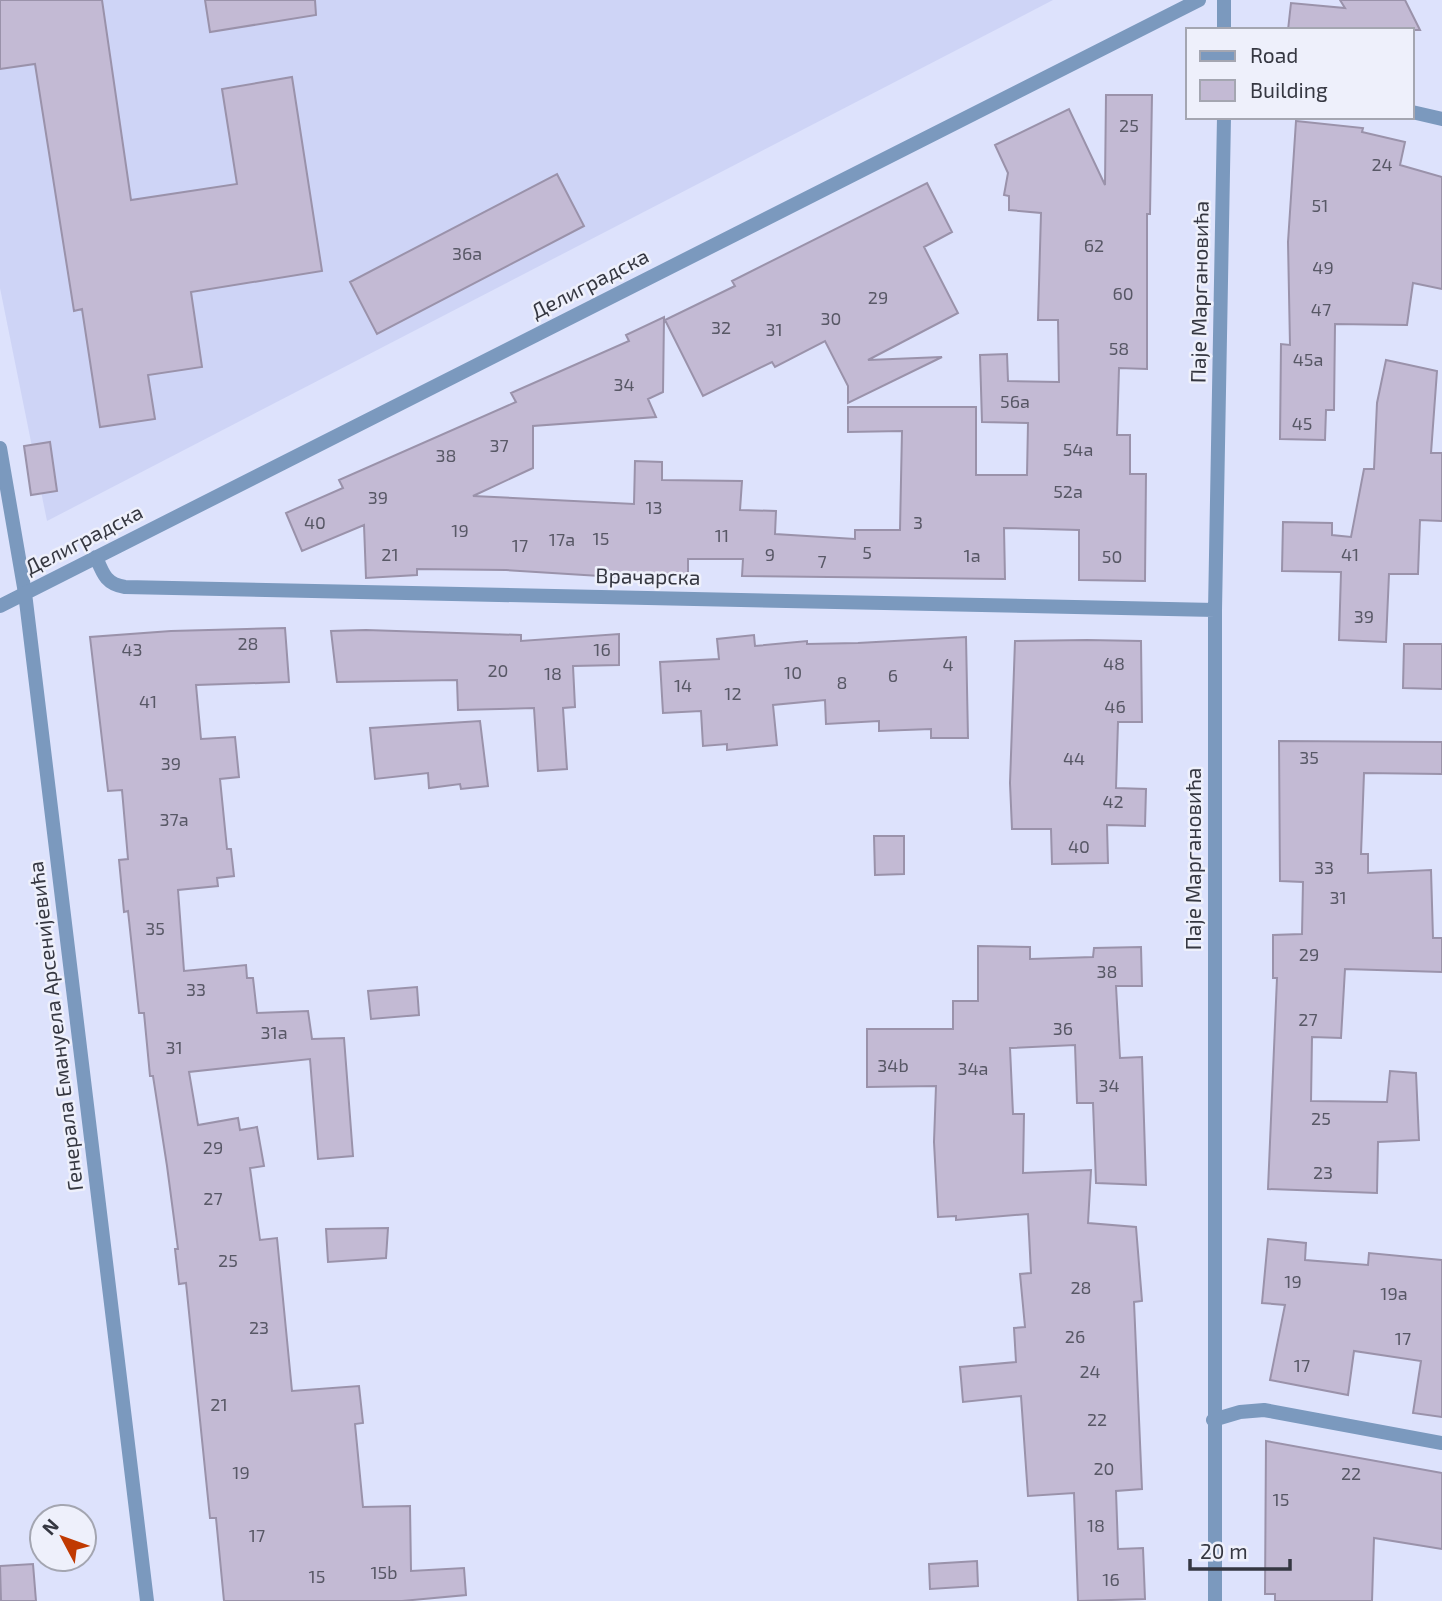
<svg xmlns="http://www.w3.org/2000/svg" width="1442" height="1601" viewBox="0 0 1442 1601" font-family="'Exo 2',sans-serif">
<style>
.built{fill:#ced4f6}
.building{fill:#c3bad4;stroke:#9a92aa;stroke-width:2}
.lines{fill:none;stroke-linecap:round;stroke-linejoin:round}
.lane{stroke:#7b99be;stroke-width:14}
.street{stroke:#7b99be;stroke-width:14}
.labels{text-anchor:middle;stroke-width:5;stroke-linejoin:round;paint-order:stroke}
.number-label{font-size:18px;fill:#585866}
.street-label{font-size:21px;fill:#353741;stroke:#eef0fb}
</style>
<rect width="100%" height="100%" fill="#dde2fc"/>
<path class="built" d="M0 0H1053L47 521 0 288Z"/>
<path class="building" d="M0 0H102L131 200 237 184 222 89 292 77 322 271 191 292 202 367 148 375 155 419 100 427 82 309 74 311 35 64 0 69Z
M205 0H315L316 15 210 32Z
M1340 0H1405L1420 30H1288L1291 3 1345 8Z
M1106 95H1152L1150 214H1147V369L1119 368 1117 435H1130V474H1146L1145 581 1079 580V530L1004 528 1005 579 742 576 743 559H688V576L616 577 506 570 417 569V575L366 578 364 525 302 551 286 513 343 488 339 480 516 402 511 393 629 341 626 335 664 317 663 392 648 399 656 417 533 426V468L473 496 634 504 635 461 662 462V480L742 481 740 510 776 511 775 534 855 539V530H900L902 431 848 432V407H976V475H1027L1028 423 982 422 980 355 1007 354 1008 381 1059 382 1058 320H1038L1041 213 1009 210V196L1004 195 1008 173 995 145 1069 109 1105 185Z
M1296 121 1363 128 1362 132 1405 142 1400 165 1442 177V289L1413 283 1407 325 1335 324 1334 410H1326L1325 440 1280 439 1281 344 1290 345 1288 242Z
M557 174 584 226 377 334 350 282Z
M927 183 952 232 924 247 958 313 868 360 942 357 848 403V386L825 341 775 367 772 362 703 396 665 320 735 286 732 281Z
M1386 360 1437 371 1431 453H1442V521L1420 520 1418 574H1389L1386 642 1339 640 1341 572 1282 571 1283 522 1332 523V535L1351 537 1364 469H1374L1377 403Z
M50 442 57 491 31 495 24 446Z
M285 628 289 682 196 685 201 739 235 737 239 777 220 779 227 849H231L234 876 217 878 218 886 178 890 184 971 246 965 247 978H253L257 1013 308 1011 312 1039 344 1038 353 1156 318 1159 310 1059 189 1072 198 1125 238 1118 240 1130 257 1127 264 1166 250 1168 260 1240 277 1238 292 1391 359 1386 363 1423 355 1424 363 1507 410 1506 411 1571 464 1568 466 1595 402 1601H224L216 1518H210L186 1283 179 1284 175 1249H178L167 1166 153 1076H150L144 1013H139L128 911 124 912 119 860 128 859 122 790 108 791 90 637 171 631Z
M366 630 521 635V641L619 634V665L573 666 575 707 563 708 567 769 538 771 534 708 458 710 457 680 337 682 331 631Z
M754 635 755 646 807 641V644L858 643 966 637 968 738H931V729L879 731V721L826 724 825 700 773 705 777 745 727 750V744L703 746 701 711 663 713 660 662 719 659 717 639Z
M1087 640 1141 641 1142 722H1118L1116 788 1146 789 1145 826 1107 825 1108 863 1052 864 1051 829H1012L1010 783 1015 641Z
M1404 644H1442V689L1403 688Z
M480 721 488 786 461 789 460 784 429 788 428 773 375 779 370 728Z
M1279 741 1442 742V774L1364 773 1361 854H1368V873L1431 870 1433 938H1442V972L1345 969 1341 1038 1312 1037 1311 1101 1387 1102 1390 1071 1416 1073 1419 1140 1378 1142 1377 1193 1268 1189 1277 978H1273V935L1302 934 1303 882 1280 881Z
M874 836H904V874L875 875Z
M978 946 1030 947V959L1093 957 1094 948 1141 947 1142 986H1116L1120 1058 1142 1057 1146 1185 1096 1183 1093 1103H1077L1075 1045 1010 1048 1013 1114H1024L1023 1173 1091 1170 1088 1223 1136 1227 1142 1301 1134 1302 1142 1489 1116 1491 1118 1549 1143 1548 1145 1599 1078 1601 1074 1493 1028 1496 1021 1396 963 1402 960 1367 1016 1362 1014 1328 1025 1327 1020 1274 1031 1273 1028 1214 956 1220V1216L938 1217 934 1142 936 1086 867 1087V1029H953V1001H978Z
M417 987 419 1015 371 1019 368 991Z
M388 1228 386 1258 328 1262 326 1229Z
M1268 1239 1306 1243 1305 1260 1368 1265 1369 1253 1442 1260V1417L1413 1413 1421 1361 1354 1351 1348 1395 1270 1380 1285 1305 1262 1303Z
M1266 1441 1442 1473V1549L1374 1538 1372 1601H1275V1594H1265Z
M977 1561 978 1586 930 1589 929 1564Z
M33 1564 36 1601H1L0 1566Z"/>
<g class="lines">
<path class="lane" d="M0 448 25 593"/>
<path class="street" d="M1224 0V30
M1412 112 1442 119
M96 557C103 574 106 584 125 587L1215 610
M25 593 147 1601
M0 606 1199 0
M1213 1420 1240 1412 1264 1410 1442 1443
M1215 1601V610L1224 117"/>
</g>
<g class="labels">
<g class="number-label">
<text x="1129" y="132">25</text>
<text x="1382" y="171">24</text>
<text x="1320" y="212">51</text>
<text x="1094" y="252">62</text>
<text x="467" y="260">36a</text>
<text x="1323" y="274">49</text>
<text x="1123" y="300">60</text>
<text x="878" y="304">29</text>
<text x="1321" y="316">47</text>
<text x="831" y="325">30</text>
<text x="721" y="334">32</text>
<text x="774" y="336">31</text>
<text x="1119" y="355">58</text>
<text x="1308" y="366">45a</text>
<text x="624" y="391">34</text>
<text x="1015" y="408">56a</text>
<text x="1302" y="430">45</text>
<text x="499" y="452">37</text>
<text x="1078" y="456">54a</text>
<text x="446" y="462">38</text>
<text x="1068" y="498">52a</text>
<text x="378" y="504">39</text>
<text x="654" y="514">13</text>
<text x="315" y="529">40</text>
<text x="918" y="529">3</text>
<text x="460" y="537">19</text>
<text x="722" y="542">11</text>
<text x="601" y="545">15</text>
<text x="562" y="546">17a</text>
<text x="520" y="552">17</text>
<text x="867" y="559">5</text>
<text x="390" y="561">21</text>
<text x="770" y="561">9</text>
<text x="1350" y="561">41</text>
<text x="972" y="562">1a</text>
<text x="1112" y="563">50</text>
<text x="822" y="568">7</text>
<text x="1364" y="623">39</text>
<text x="248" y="650">28</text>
<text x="132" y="656">43</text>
<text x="602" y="656">16</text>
<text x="1114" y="670">48</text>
<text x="948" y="671">4</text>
<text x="498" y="677">20</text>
<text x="793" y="679">10</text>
<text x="553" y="680">18</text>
<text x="893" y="682">6</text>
<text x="842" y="689">8</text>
<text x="683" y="692">14</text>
<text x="733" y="700">12</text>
<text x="148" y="708">41</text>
<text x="1115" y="713">46</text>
<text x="1309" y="764">35</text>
<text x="1074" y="765">44</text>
<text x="171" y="770">39</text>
<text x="1113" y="808">42</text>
<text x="174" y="826">37a</text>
<text x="1079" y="853">40</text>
<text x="1324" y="874">33</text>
<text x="1338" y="904">31</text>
<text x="155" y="935">35</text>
<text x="1309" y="961">29</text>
<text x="1107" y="978">38</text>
<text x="196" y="996">33</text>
<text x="1308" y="1026">27</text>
<text x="1063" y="1035">36</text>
<text x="274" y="1039">31a</text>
<text x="174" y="1054">31</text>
<text x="893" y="1072">34b</text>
<text x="973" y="1075">34a</text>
<text x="1109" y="1092">34</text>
<text x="1321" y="1125">25</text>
<text x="213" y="1154">29</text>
<text x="1323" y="1179">23</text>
<text x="213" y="1205">27</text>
<text x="228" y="1267">25</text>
<text x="1293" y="1288">19</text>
<text x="1081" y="1294">28</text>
<text x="1394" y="1300">19a</text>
<text x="259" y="1334">23</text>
<text x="1075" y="1343">26</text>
<text x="1403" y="1345">17</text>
<text x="1302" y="1372">17</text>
<text x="1090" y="1378">24</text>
<text x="219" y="1411">21</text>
<text x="1097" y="1426">22</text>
<text x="1104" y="1475">20</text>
<text x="241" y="1479">19</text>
<text x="1351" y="1480">22</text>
<text x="1281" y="1506">15</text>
<text x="1096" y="1532">18</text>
<text x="257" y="1542">17</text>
<text x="384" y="1579">15b</text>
<text x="317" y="1583">15</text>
<text x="1111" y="1586">16</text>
</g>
<g class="street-label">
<text transform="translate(590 284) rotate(-27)" y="7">Делиградска</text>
<text transform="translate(1200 292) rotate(-89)" y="7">Паје Маргановића</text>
<text transform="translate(84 540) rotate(-27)" y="7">Делиградска</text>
<text transform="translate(648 577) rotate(1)" y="7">Врачарска</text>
<text transform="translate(1194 859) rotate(-90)" y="7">Паје Маргановића</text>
<text transform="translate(56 1026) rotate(-97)" y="7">Генерала Емануела Арсенијевића</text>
</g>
</g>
<rect x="1186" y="28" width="228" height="91" fill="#eef0fb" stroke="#a4a6b1" stroke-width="2"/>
<rect x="1200" y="51" width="35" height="10" fill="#7b99be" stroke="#a4a6b1" stroke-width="2"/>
<text x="1250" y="63" font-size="21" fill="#353741">Road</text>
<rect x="1200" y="80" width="35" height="21" fill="#c3bad4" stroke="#a4a6b1" stroke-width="2"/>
<text x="1250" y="98" font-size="21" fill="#353741">Building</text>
<g transform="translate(63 1538) rotate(311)"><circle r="33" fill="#eef0fb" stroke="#a4a6b1" stroke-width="2"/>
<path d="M0-5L12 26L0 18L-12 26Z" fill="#c03901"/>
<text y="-10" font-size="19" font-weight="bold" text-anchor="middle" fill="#353741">N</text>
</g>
<path d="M1190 1559v10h100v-10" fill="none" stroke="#353741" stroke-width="3.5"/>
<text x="1200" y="1559" font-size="21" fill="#353741" stroke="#eef0fb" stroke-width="5" paint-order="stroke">20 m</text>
</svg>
